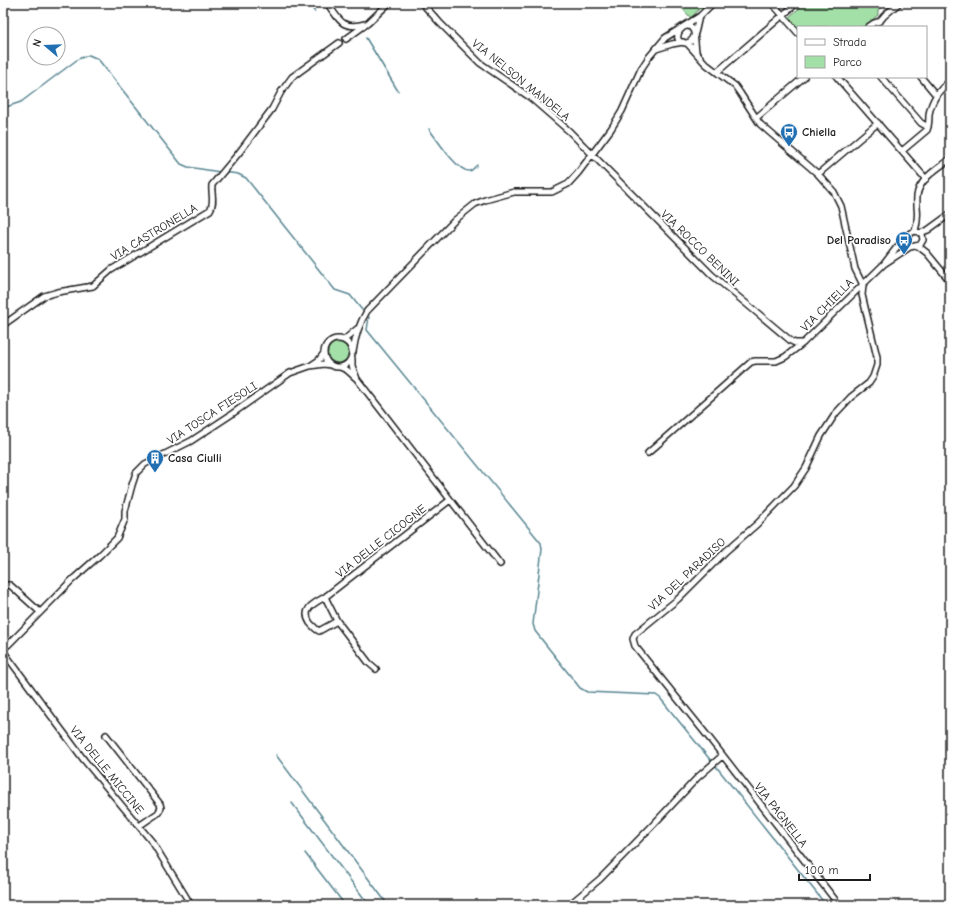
<svg xmlns="http://www.w3.org/2000/svg" width="953" height="908" viewBox="0 0 953 908" font-family="'Comic Neue',sans-serif">
<style>
.green{fill:#a3e0a8;stroke:#607e62}
.lines{fill:none;stroke-linecap:round;stroke-linejoin:round}
.stream{stroke:#568490;stroke-width:1.5}
.minor-casing{stroke:#1c1c1c;stroke-width:8}
.minor{stroke:#fff;stroke-width:5}
.labels{text-anchor:middle;stroke-width:3.5;stroke-linejoin:round;paint-order:stroke}
.street-label{font-size:12px;fill:#1c1c1c;stroke:#fff}
.poi-label{font-size:12px;font-weight:bold;fill:#1c1c1c;stroke:#fff;text-anchor:start}
</style>
<rect width="100%" height="100%" fill="#fff"/>
<filter id="ink" filterUnits="userSpaceOnUse"><feTurbulence type="fractalNoise" baseFrequency=".025" numOctaves="2"/><feDisplacementMap in="SourceGraphic" scale="8" xChannelSelector="R" yChannelSelector="G"/><feConvolveMatrix kernelMatrix="1 2 1 2 8 2 1 2 1" color-interpolation-filters="sRGB"/></filter>
<g filter="url(#ink)">
<path class="green" d="M677 3H707L702 8H700L691 18Z
M805 3H887L878 10V15L864 27H798V29L788 18Z
M327 352a11 11 0 1 1 22 0a11 11 0 1 1-22 0Z"/>
<g class="lines">
<path class="stream" d="M308 3 315 12
M366 38 398 91
M3 108 21 102 78 59 89 55 98 59 181 164 188 167 220 172
M429 129C436 138 458 173 470 171 473 170 475 167 477 165
M224 172 238 174 246 178 335 290 350 295 362 310
M369 317 367 330 541 543 542 549 533 624 535 631 580 688 587 692 656 695 660 698 712 762
M276 755 388 905
M715 765 826 905
M292 803 369 905
M305 853 345 905"/>
<g class="minor-casing">
<path id="minor" d="M327 3C340 20 341 30 365 24
M422 3 440 23 480 63 531 98 569 131 712 275 791 341 795 343H803
M772 3 798 33
M880 21 884 16 899 3
M868 27 874 23 880 21
M346 39 368 23 389 3
M687 43 706 64 735 86 740 93 760 124 818 174 834 192 841 206 855 269 863 285
M656 49 672 44 683 42
M696 51C695 45 695 38 694 32 687 14 667 42 685 43 696 44 696 25 699 17
M717 72 797 3
M837 77 926 179
M881 77 921 123 928 127
M921 77 936 95
M756 118 804 77
M902 151 927 130C929 125 929 119 929 114 932 99 939 90 950 81
M818 174 878 123
M915 231C920 215 916 211 917 196 919 179 938 168 950 159
M920 233 928 230 950 214
M918 246 927 253 950 281
M3 325 44 296 58 292 93 286 111 270 210 210C215 202 211 194 212 185L238 154 272 109 281 92 292 77 339 43
M324 353a14 14 0 1 1 28 0a14 14 0 1 1-28 0Z
M344 340 357 329
M353 352C355 337 359 324 367 311L455 220 475 204 485 200 514 192H552L568 184 578 173 611 129 622 111 641 69 649 57 665 38 700 16 713 3
M324 353 319 360 310 366 324 364 331 365
M340 367 347 370 357 379 352 366V359
M357 379 500 564
M648 453 751 362 755 361H776L785 357 803 343 884 264 897 247 908 237 910 233 916 231 922 234 923 240 920 245 910 247 884 264
M3 588 6 585H10L40 612
M325 597 337 621 369 663 376 669
M337 621 319 631C315 629 313 626 310 623 301 609 314 603 325 597L450 500
M3 647 8 645 72 580 100 555 117 538 125 519V511L132 485 136 473 145 464 191 441 229 416 290 373 310 366
M3 651 84 760 153 843 191 905
M106 735 160 804 161 808 158 813 139 826
M569 905 600 879 651 827 698 777 722 756
M839 905 710 739 635 646 633 639 635 634 678 599 726 551 757 524 794 486 806 468 821 436 836 413 851 397 869 383 873 377 877 365V357L862 295 863 285"/>
</g>
<use href="#minor" class="minor"/>
</g>
</g>
<defs>
<g id="bus-pin" transform="scale(0.9)"><path d="M0 17L-7.5 6A9.5 9.5 0 1 1 7.5 6Z" fill="#1f6fb2" stroke="#fff"/><path d="M-5-6H5V4H4V6H2V4H-2V6H-4V4H-5ZM-3.5-4V0h7V-4ZM-3.5 1.2v1.5H-2V1.2ZM2 1.2v1.5H3.5V1.2Z" fill="#fff"/></g>
<g id="building-pin" transform="scale(0.9)"><path d="M0 17L-7.5 6A9.5 9.5 0 1 1 7.5 6Z" fill="#1f6fb2" stroke="#fff"/><path d="M-4-6H4V6H1V3H-1V6H-4ZM-2.5-4.3h1.7v1.8h-1.7ZM.8-4.3h1.7v1.8H.8ZM-2.5-1h1.7V.8h-1.7ZM.8-1h1.7V.8H.8Z" fill="#fff"/></g>
</defs>
<g fill-rule="evenodd">
<use href="#bus-pin" x="789" y="132"/>
<use href="#bus-pin" x="904" y="240"/>
<use href="#building-pin" x="155" y="458"/>
</g>
<g class="labels">
<g class="street-label">
<text transform="translate(521 80) rotate(39)" y="4">VIA NELSON MANDELA</text>
<text transform="translate(154 232) rotate(-31)" y="4">VIA CASTRONELLA</text>
<text transform="translate(700 248) rotate(44)" y="4">VIA ROCCO BENINI</text>
<text transform="translate(827 305) rotate(-45)" y="4">VIA CHIELLA</text>
<text transform="translate(212 413) rotate(-33)" y="4">VIA TOSCA FIESOLI</text>
<text transform="translate(381 541) rotate(-38)" y="4">VIA DELLE CICOGNE</text>
<text transform="translate(687 574) rotate(-43)" y="4">VIA DEL PARADISO</text>
<text transform="translate(107 770) rotate(51)" y="4">VIA DELLE MICCINE</text>
<text transform="translate(781 815) rotate(52)" y="4">VIA PAGNELLA</text>
</g>
<g class="poi-label">
<text x="802" y="136">Chiella</text>
<text x="891" y="244" text-anchor="end">Del Paradiso</text>
<text x="168" y="462">Casa Ciulli</text>
</g>
</g>
<rect width="953" height="908" fill="none" stroke="#fff" stroke-width="16"/>
<rect x="8" y="8" width="937" height="892" fill="none" stroke="#1c1c1c" stroke-width="1.5" filter="url(#ink)"/>
<rect x="797" y="26" width="130" height="52" fill="#ffffff" stroke="#a4a4a4"/>
<rect x="805" y="39" width="20" height="6" fill="#ffffff" stroke="#a4a4a4"/>
<text x="833" y="46" font-size="12" fill="#1c1c1c">Strada</text>
<rect x="805" y="56" width="20" height="12" fill="#a3e0a8" stroke="#a4a4a4"/>
<text x="833" y="66" font-size="12" fill="#1c1c1c">Parco</text>
<g transform="translate(46 46) rotate(289)"><circle r="19" fill="#ffffff" stroke="#a4a4a4"/>
<path d="M0-3L7 15L0 10L-7 15Z" fill="#1f6fb2"/>
<text y="-6" font-size="11" font-weight="bold" text-anchor="middle" fill="#1c1c1c">N</text>
</g>
<path d="M799 874v6h71v-6" fill="none" stroke="#1c1c1c" stroke-width="2"/>
<text x="805" y="874" font-size="12" fill="#1c1c1c" stroke="#ffffff" stroke-width="3" paint-order="stroke">100 m</text>
</svg>
